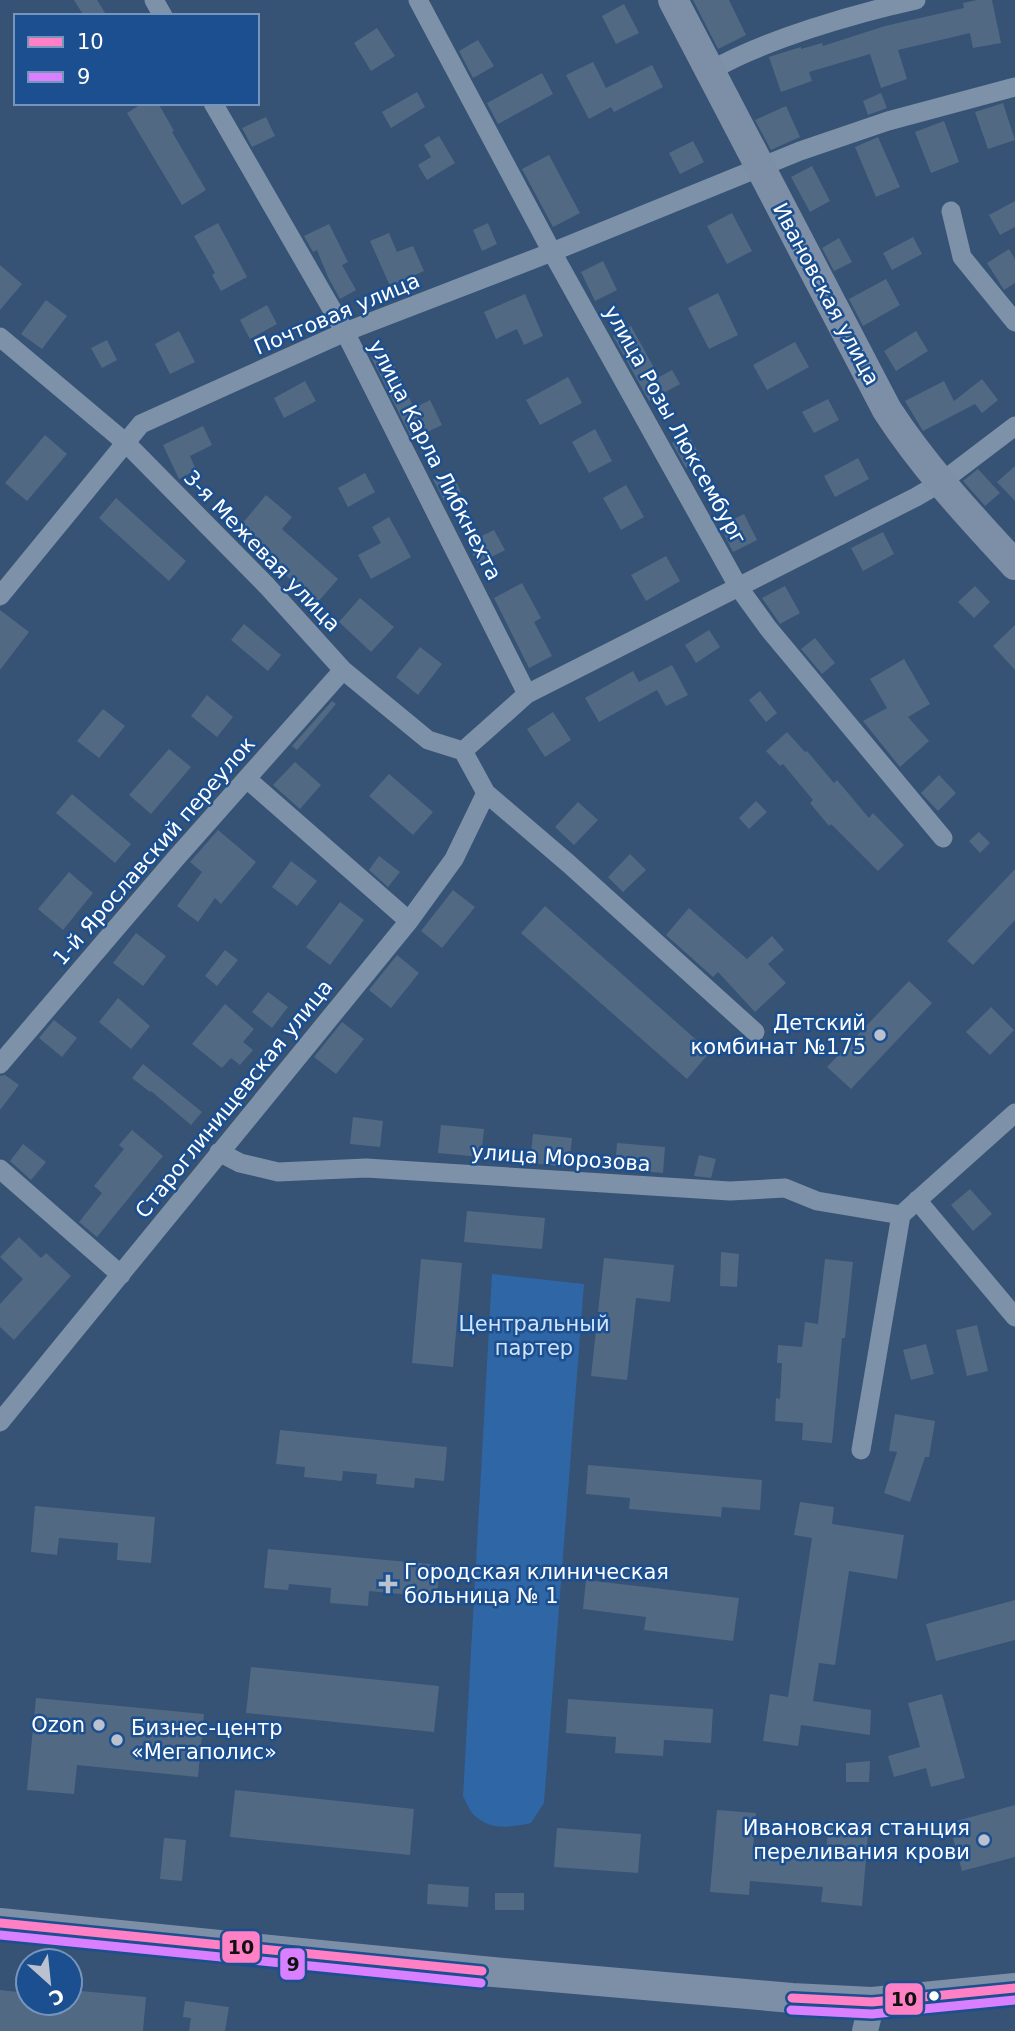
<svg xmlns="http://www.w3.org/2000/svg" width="1015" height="2031" viewBox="0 0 1015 2031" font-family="'DejaVu Sans',sans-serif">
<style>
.green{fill:#2f66a5}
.building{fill:#526984}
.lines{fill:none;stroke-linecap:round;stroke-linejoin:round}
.street{stroke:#7d92a8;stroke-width:19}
.secondary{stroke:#798da4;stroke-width:26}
.primary{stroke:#7d8ea7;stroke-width:30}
.bus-1-casing{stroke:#1b4f8f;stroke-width:14}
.bus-2-casing{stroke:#1b4f8f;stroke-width:14}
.bus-1{stroke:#ff80c5;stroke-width:9}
.bus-2{stroke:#d880ff;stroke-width:9}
.poi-dot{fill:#b9c2ce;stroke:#1b4f8f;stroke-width:2.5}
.bus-dot{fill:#fff;stroke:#1b4f8f;stroke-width:2.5}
.labels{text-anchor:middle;stroke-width:5;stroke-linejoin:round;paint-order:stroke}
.street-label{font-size:21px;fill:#fff;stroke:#1b4f8f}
.poi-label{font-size:21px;fill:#fff;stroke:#1b4f8f;text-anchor:end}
.park-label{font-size:21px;fill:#cfe3fa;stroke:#1b4f8f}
.line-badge{stroke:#1b4f8f;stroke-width:2.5}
.pale-badge-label{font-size:19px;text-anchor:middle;font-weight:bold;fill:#111}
</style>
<rect width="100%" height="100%" fill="#365274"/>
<path class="green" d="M492 1274 584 1284 544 1803 531 1823C513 1827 491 1831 475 1816 470 1812 466 1802 463 1796Z"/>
<path class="building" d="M74 0H97L107 16H84Z
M693 0H729L746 35 718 49Z
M977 0H992L1001 43 973 48 970 33 898 50 907 79 881 88 870 54 809 72 812 81 781 92 769 57 801 47V49L822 43 823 46 885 26 964 8 963 3Z
M624 4 639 33 616 44 602 16Z
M377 28 395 56 371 71 354 43Z
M478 40 494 66 473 78 459 51Z
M593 62 606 88 652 65 663 87 614 112 611 107 589 119 566 75Z
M542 73 553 94 498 124 487 103Z
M417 92 425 107 391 128 382 112Z
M881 93 887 108 868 115 863 101Z
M143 103H158L174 131 172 132 206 190 182 205 127 113Z
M1003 103 1015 140 988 149 975 112Z
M786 106 800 137 771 150 755 120Z
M266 117 275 136 252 147 242 128Z
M944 121 959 162 931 173 915 132Z
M439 136 455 163 427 180 418 165 431 157 424 145Z
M878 137 900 187 876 197 855 147Z
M693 141 704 162 680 174 669 153Z
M549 155 580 213 553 227 522 169Z
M812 166 830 201 810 212 791 177Z
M1015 201V227L1000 235 989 215Z
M732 213 752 251 727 264 707 226Z
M218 223 247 277 221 291 212 275 215 273 194 236Z
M488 223 497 244 482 251 473 230Z
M329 224 348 262 342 265 356 290 340 299 328 277 317 250 313 252 304 236Z
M389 233 397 252 413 246 424 271 390 286 370 241Z
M913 237 922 254 892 270 883 253Z
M839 238 852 262 834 271 822 248Z
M1009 249 1015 259V283L1004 290 987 263Z
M603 261 617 290 595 301 581 272Z
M0 265 22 284 0 310Z
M886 279 900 305 863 326 849 299Z
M718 293 738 335 709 349 688 308Z
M525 294 543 336 524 345 517 329 496 339 484 312Z
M46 300 67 316 42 349 21 334Z
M267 305 277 324 250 339 240 320Z
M631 326 659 377 672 370 680 384 649 401 613 336Z
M179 331 195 362 170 374 155 344Z
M916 331 928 351 896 371 884 351Z
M107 340 117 360 102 368 91 348Z
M795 342 809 367 767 390 753 365Z
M387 350 414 408 430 400 442 425 412 439 371 357Z
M568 377 582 403 540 425 526 400Z
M982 379 998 400 982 413 975 404 923 431 905 401 944 381 954 401Z
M305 381 316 401 284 418 274 398Z
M828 399 839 420 814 433 802 412Z
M203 426 212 445 190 456 196 470 179 479 163 445Z
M595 429 612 461 589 473 572 442Z
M688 434 702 459 686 468 672 443Z
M45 435 67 454 27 501 5 483Z
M858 458 869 479 835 497 824 476Z
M1015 466V501L997 482Z
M978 469 1000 493 985 506 963 481Z
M451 470 461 492 444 501 433 479Z
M365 473 375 492 348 507 338 488Z
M626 485 644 517 621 530 603 498Z
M266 495 292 517 282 529 338 579 317 603 280 570 282 567 237 530Z
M116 498 186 561 169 581 99 518Z
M744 514 757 540 733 552 720 526Z
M389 517 411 557 371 579 358 555 381 543 372 527Z
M494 530 505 550 478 564 467 543Z
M883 532 894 554 863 571 851 548Z
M666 556 680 581 646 601 631 575Z
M522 583 541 618 534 622 552 656 529 668 494 598Z
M785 586 800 613 780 624 762 598Z
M975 586 990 602 974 618 958 602Z
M360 598 394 627 371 652 339 622Z
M0 610 29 632 0 670Z
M244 624 281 655 268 671 231 640Z
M1015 625V670L993 646Z
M709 630 720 647 696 663 685 645Z
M815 638 835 663 822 674 801 649Z
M420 647 442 664 418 695 396 677Z
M904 659 930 704 908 717 929 741 900 767 863 721 887 708 870 679Z
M672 665 688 695 666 706 657 690 599 722 585 698 633 671 639 682Z
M760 691 777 713 766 722 749 700Z
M207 695 233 717 217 737 191 716Z
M332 701 336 704 297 750 292 746Z
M103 709 125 726 99 758 77 741Z
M553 712 571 740 545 757 527 729Z
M787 732 805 752 807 751 834 783 837 780 869 818 873 813 904 845 878 871 831 824 829 826 810 803 813 800 783 764 780 766 766 751Z
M169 749 191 767 151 814 129 795Z
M295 762 321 785 300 809 273 785Z
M389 774 433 812 413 835 369 796Z
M939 775 956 793 938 811 921 793Z
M72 794 131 844 115 863 56 813Z
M756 801 767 812 749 829 739 818Z
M578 802 598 820 574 845 555 827Z
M218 830 256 862 221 904 215 898 198 922 177 906 202 872 190 862Z
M979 832 990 843 980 853 969 841Z
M630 854 646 870 623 892 608 877Z
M379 856 400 872 388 887 369 870Z
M291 861 317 881 297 906 272 887Z
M1015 869V920L973 965 947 941Z
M69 872 93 893 63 930 38 909Z
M453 890 475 907 442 948 421 931Z
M340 902 364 920 330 965 306 947Z
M545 906 710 1052 687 1079 521 933Z
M689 908 747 959 772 936 784 950 768 964 786 983 755 1012 718 972 713 977 666 935Z
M136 933 166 956 143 986 113 963Z
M225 950 238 960 217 986 205 976Z
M397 955 419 973 391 1008 369 990Z
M909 981 932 1003 851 1089 827 1067Z
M268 992 288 1007 272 1028 252 1012Z
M118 998 150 1026 131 1049 99 1022Z
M225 1004 254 1029 243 1042 253 1050 240 1065 231 1058 222 1068 192 1044Z
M991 1007 1014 1030 990 1055 966 1032Z
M54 1020 77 1038 62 1057 39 1038Z
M342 1022 364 1039 336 1074 314 1057Z
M143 1064 202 1112 191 1125 151 1091 150 1092 132 1078Z
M5 1075 19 1085 0 1110V1076Z
M353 1117 383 1121 380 1147 350 1144Z
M441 1125 484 1129 481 1157 438 1153Z
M132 1130 163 1156 97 1237 79 1222 102 1193 94 1186 124 1149 119 1145Z
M533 1134 572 1138 569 1167 530 1163Z
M617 1143 665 1147 663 1173 615 1169Z
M23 1144 46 1162 31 1180 10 1161Z
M699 1155 716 1159 711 1178 694 1176Z
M970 1189 992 1214 973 1231 951 1205Z
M467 1211 545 1218 542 1249 464 1242Z
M19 1237 41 1258 46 1253 71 1276 14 1340 0 1327V1304L23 1279 0 1257Z
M721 1252 739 1254 737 1287 720 1286Z
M604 1258 674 1265 670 1302 636 1298 627 1380 591 1376Z
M421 1259 462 1263 453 1367 412 1363Z
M825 1259 853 1262 845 1338H842L832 1443 802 1440 803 1423 775 1421 776 1398 780 1399 782 1363H777L778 1345 802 1347 805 1322 818 1324Z
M977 1325 988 1371 967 1376 956 1330Z
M926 1344 934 1374 911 1380 903 1350Z
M895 1414 935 1421 929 1457H925L910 1502 884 1493 897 1452 889 1451Z
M280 1430 447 1447 444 1481 415 1478 414 1488 376 1484 377 1474 343 1471 342 1481 304 1477 305 1467 276 1464Z
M588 1465 762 1480 760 1510 722 1507 721 1517 629 1509 630 1498 586 1494Z
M800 1502 834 1507 832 1524 904 1535 897 1579 849 1571 835 1665 819 1663 813 1701 871 1710 870 1735 801 1725 798 1746 763 1741 770 1694 788 1697 812 1538 794 1535Z
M35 1506 155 1517 151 1563 117 1560 118 1543 59 1538 57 1555 31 1552Z
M268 1549 440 1565 436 1604 412 1601V1595L369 1591 368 1606 330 1603 331 1588 289 1584 288 1590 264 1588Z
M586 1580 739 1598 733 1641 644 1630 646 1617 583 1609Z
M1015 1600V1640L936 1661 926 1624Z
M251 1667 439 1686 434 1732 246 1713Z
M942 1694 965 1778 931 1787 926 1768 894 1777 888 1756 920 1747 908 1703Z
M36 1698 204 1714 198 1777 77 1765 74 1794 27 1790Z
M568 1699 713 1709 711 1743 664 1740 663 1756 615 1753 616 1737 566 1733Z
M870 1761 869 1782H846V1763Z
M235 1790 414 1809 410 1855 230 1837Z
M1015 1805V1857L962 1871 949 1823Z
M717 1810 756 1813 753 1848 826 1854 829 1820 869 1823 862 1906 821 1902 823 1887 750 1881 749 1895 710 1892Z
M557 1828 641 1834 638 1873 554 1867Z
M164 1838 186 1840 182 1881 160 1879Z
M428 1884 469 1887 468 1907 427 1904Z
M495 1893H524V1910H495Z
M0 1990 28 1993V2003H70V1990L146 1997 143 2031H0Z
M185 2001 229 2007 225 2031H189L191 2018 183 2017Z"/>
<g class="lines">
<path class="street" d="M154 0 163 16
M418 0 552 252 739 588 768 628 943 838
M710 71C766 39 853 14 916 0
M213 103 345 332 527 694
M951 211 962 257 1015 322
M0 337 126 443 267 586 343 670 428 740 463 751 486 793 569 864 755 1032
M0 596 141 424 345 332 552 252 800 151 888 121 1015 87
M463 751 527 694 916 497 940 483 1015 426
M247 779 409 921
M0 1064 177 857 343 670
M219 1152 240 1163 278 1172 366 1168 730 1191 785 1188 817 1201 901 1215
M0 1169 121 1275
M917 1200 1015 1317
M0 1422 409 921 454 859 486 793
M861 1450 901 1215 1015 1113"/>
<path class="secondary" d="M865 2031 872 2002"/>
<path class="primary" d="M673 0 887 410C924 467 969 515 1015 565
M0 1923 482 1971 792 1998 872 2002 1015 1988"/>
<g class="bus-1-casing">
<path id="bus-1" d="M0 1923 482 1971
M792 1998 872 2002 1015 1988"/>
</g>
<g class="bus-2-casing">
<path id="bus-2" d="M0 1935 481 1983
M791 2010 872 2014 1015 2000"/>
</g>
<use href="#bus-1" class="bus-1"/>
<use href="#bus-2" class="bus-2"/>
</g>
<g class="poi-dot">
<circle cx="880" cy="1035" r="7"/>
<path d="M384.5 1573.5h7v7h7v7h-7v7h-7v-7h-7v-7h7z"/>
<circle cx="99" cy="1725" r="7"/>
<circle cx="117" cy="1740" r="7"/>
<circle cx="984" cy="1840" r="7"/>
</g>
<circle class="bus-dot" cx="934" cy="1996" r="6"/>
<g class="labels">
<g class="street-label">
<text transform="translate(826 294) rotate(62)" y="7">Ивановская улица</text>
<text transform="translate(337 314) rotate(-23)" y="7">Почтовая улица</text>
<text transform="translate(675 425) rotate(61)" y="7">улица Розы Люксембург</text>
<text transform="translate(435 460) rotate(63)" y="7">улица Карла Либкнехта</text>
<text transform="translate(262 551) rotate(46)" y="7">3-я Межевая улица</text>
<text transform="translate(154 851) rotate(-49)" y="7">1-й Ярославский переулок</text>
<text transform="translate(234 1099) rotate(-51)" y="7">Староглинищевская улица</text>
<text transform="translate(561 1158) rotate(4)" y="7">улица Морозова</text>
</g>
<g class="poi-label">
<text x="866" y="1030">Детский<tspan x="866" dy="24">комбинат №175</tspan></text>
<text x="404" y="1579" text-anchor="start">Городская клиническая<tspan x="404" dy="24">больница № 1</tspan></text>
<text x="85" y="1732">Ozon</text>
<text x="131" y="1735" text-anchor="start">Бизнес-центр<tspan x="131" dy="24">«Мегаполис»</tspan></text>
<text x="970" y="1835">Ивановская станция<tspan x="970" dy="24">переливания крови</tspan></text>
</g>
<g class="park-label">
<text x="534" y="1331">Центральный<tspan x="534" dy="24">партер</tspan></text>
</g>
</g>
<g class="line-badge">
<rect x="221" y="1930" width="40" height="34" rx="7" fill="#ff80c5"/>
<rect x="279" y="1947" width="27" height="34" rx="7" fill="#d880ff"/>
<rect x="884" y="1982" width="40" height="34" rx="7" fill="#ff80c5"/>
</g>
<g class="pale-badge-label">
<text x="241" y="1954">10</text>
<text x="293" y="1971">9</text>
<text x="904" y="2006">10</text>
</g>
<rect x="14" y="14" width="245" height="91" fill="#1b4f8f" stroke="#7695bc" stroke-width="2"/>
<rect x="28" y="37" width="35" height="10" fill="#ff80c5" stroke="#7695bc" stroke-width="2"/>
<text x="77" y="49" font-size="21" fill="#ffffff">10</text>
<rect x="28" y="72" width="35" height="10" fill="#d880ff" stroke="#7695bc" stroke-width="2"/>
<text x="77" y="84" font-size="21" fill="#ffffff">9</text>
<g transform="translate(49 1982) rotate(153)"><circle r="33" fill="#1b4f8f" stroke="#7695bc" stroke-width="2"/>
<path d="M0-5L12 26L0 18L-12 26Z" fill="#b9c2ce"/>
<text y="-10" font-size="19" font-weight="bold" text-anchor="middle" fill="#ffffff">С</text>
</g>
</svg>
